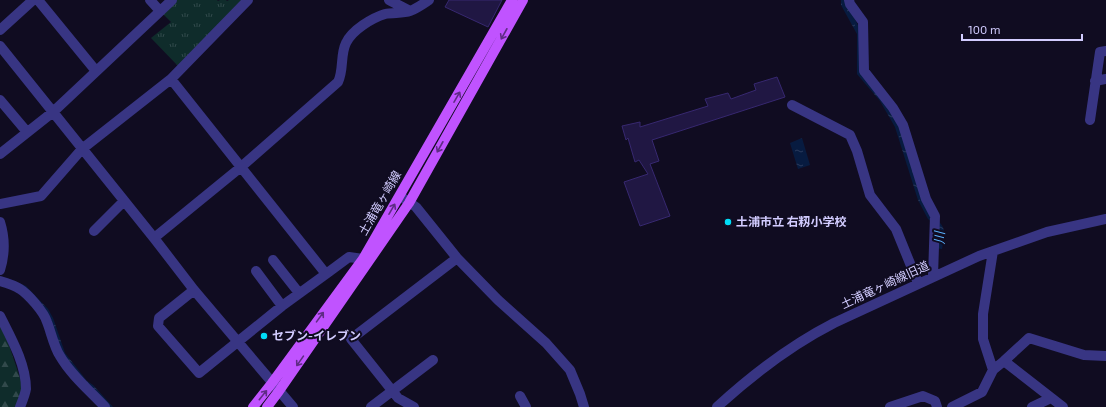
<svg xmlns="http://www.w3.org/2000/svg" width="1106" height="407" viewBox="0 0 1106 407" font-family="'Exo 2','Noto Sans JP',sans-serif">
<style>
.grass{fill:url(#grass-tufts)}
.forest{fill:url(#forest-firs)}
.water{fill:url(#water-ripples)}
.building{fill:#201743;stroke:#372870}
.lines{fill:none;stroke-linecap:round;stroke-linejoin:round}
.minor{stroke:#383583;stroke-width:10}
.major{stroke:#c053ff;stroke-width:10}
.oneway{stroke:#5f2c85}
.poi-dot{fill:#00ddf7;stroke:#100c21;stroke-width:1.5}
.labels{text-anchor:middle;stroke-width:4;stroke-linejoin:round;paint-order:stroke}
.street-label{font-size:12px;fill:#d2ccff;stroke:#100c21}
.poi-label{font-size:12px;font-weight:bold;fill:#d2ccff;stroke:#100c21;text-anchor:start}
.water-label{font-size:13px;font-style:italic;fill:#5ab2ff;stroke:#100c21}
</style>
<defs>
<pattern id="grass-tufts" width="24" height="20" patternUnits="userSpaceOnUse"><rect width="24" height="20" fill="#0f2c2b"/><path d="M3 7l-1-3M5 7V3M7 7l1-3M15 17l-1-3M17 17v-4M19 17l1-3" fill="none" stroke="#31494b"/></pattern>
<pattern id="forest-firs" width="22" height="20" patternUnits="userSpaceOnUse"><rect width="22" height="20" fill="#0f2c2b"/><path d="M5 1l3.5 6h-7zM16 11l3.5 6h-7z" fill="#31494b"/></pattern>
<pattern id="water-ripples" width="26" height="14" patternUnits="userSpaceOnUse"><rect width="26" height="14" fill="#071b40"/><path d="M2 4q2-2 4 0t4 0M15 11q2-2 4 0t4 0" fill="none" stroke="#2a3b5d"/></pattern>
</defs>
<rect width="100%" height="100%" fill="#100c21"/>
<path class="grass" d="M176 0H217L218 1 220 0H226L227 1 229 0H244L178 66 151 38 171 22 162 13Z"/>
<path class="forest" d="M0 326 3 327 23 387 16 407H0Z"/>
<path class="water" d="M841 0H846L847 4 862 33V72L900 125 933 217C947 227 945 232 942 249L936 248 940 233 936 225 928 219 918 200 895 127 880 101 857 74V34L841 5Z
M802 138 810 165 798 169 790 143Z
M7 278 26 286 48 309 53 318 65 353 87 381 93 385 113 407H107L62 355 49 320 6 281Z"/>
<path class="building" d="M449 0H502L488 27 445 7Z
M777 77 785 97 652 140 659 161 650 164 670 216 640 226 624 182 648 174 639 160 635 162 628 138 626 140 622 126 640 122V127L708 106 705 99 728 93 731 99 756 90 754 84Z"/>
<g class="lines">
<path class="minor" d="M38 0 96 71
M150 0 160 11
M389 0 410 11
M849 0 850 4 863 22 864 71 893 108 903 125 926 199 935 216 933 276
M0 30 33 0
M0 46 154 238 194 290 293 407
M171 79 326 274 282 306 199 373 158 326 159 318 194 290
M1095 81 1106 79
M0 100 27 132
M792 105 850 135 857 151 870 195 896 229 918 283
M1090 120 1100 52 1106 51
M0 154 53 112 172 0
M400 196 416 207 457 258 498 300 546 343 570 370 580 394 584 407
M0 204 41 196 82 149 171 79 248 0
M0 222C5 238 5 254 0 270
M94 231 124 201
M154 238 241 167 338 82C344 70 340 55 346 43 352 30 372 18 385 14 393 12 403 14 410 11 416 9 423 4 429 0
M993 251 983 314V339L993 370
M273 260 299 293
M256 271 282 306
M326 274 349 257 363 259
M0 281C7 283 14 285 20 289 28 294 44 312 47 322 51 332 54 347 60 356 71 375 90 391 105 407
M0 316C11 338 26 364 26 389 25 395 22 402 20 407
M1004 361 1029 338 1084 355 1106 356
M520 396 526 407
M371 407 433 360
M414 407 398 398 351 339 457 258
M717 407C753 374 791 345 834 323L979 256 1047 232 1106 219
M890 407 923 396 935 401 937 407
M952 407 982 392 993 370 1004 361 1063 407
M1032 407 1051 398"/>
<path class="major" d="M253 407 272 383 363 259 512 0
M267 407 279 391 409 203 523 0"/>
</g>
<defs><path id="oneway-shaft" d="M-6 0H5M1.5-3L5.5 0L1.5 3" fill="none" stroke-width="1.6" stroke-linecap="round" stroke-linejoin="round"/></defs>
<g class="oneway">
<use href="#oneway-shaft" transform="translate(504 34) rotate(119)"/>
<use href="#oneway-shaft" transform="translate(457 97) rotate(-60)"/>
<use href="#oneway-shaft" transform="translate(440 147) rotate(119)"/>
<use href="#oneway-shaft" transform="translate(392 209) rotate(-60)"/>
<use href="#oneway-shaft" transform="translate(320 317) rotate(-54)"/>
<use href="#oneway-shaft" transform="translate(300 361) rotate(125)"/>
<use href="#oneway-shaft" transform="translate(263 395) rotate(-51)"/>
</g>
<g class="poi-dot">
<circle cx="728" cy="222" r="4"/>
<circle cx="264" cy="336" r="4"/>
</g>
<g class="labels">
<g class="street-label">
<text transform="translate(380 203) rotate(-60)" y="4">土浦竜ヶ崎線</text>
<text transform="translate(885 285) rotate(-25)" y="4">土浦竜ヶ崎線旧道</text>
</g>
<g class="poi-label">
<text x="736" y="226">土浦市立 右籾小学校</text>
<text x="272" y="340">セブン-イレブン</text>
</g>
<g class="water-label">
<text transform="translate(939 238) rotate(-89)" y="5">川</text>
</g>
</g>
<path d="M962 34v6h120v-6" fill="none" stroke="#d2ccff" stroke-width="2"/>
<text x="968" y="34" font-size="12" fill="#d2ccff" stroke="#100c21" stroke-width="3" paint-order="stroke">100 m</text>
</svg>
